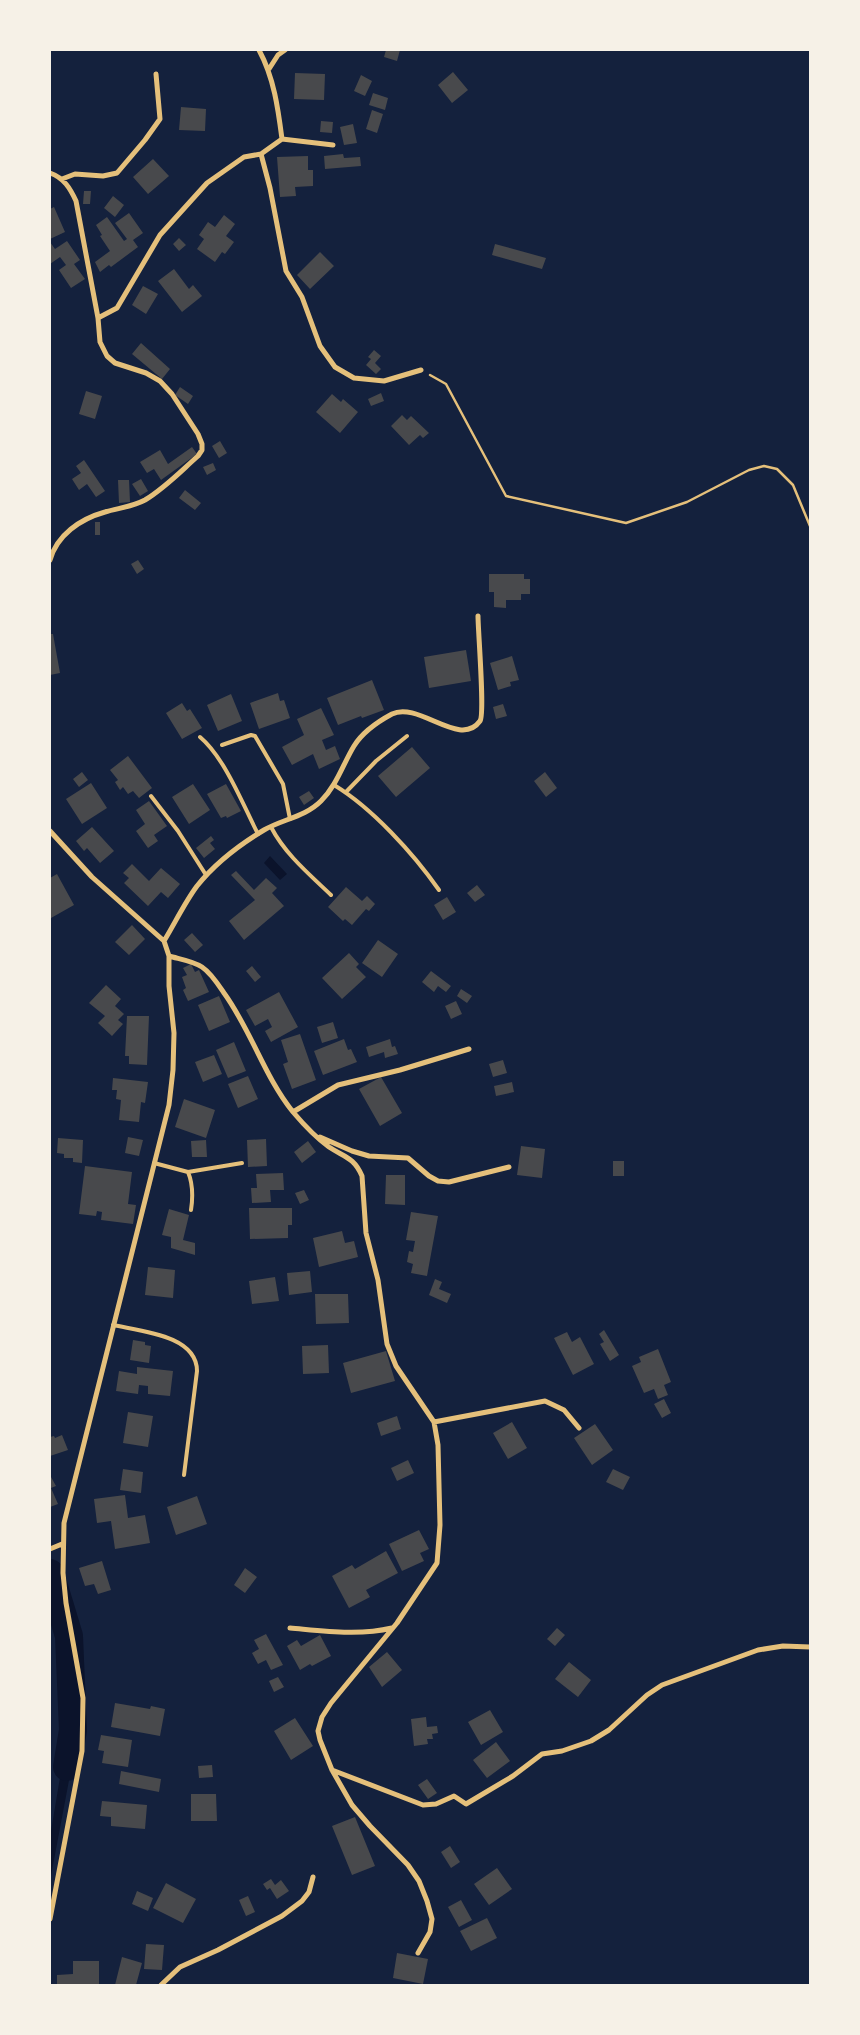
<svg xmlns="http://www.w3.org/2000/svg" width="860" height="2035" viewBox="0 0 860 2035" font-family="'Playfair Display',serif">
<style>
.water{fill:#0b132b}
.lines{fill:none;stroke-linecap:round;stroke-linejoin:round}
.river{stroke:#0b132b;stroke-width:28}
.building{fill:#48494c}
.path{stroke:#e5c07b;stroke-width:2.5}
.service{stroke:#e5c07b;stroke-width:4}
.minor{stroke:#e5c07b;stroke-width:5}
</style>
<rect width="100%" height="100%" fill="#14213d"/>
<path class="water" d="M270 856 287 874 280 880 264 863Z
M77 1729 73 1759 50 1881V1837L68 1730Z"/>
<g class="lines">
<path class="river" d="M50 1573 69 1636 73 1730 67 1767"/>
</g>
<path class="building" d="M386 50H400L397 61 384 57Z
M453 72 468 90 452 103 438 85Z
M295 73 325 74 324 100 294 99Z
M361 75 372 81 365 96 354 91Z
M373 93 388 98 385 110 369 105Z
M181 107 206 109 205 131 179 130Z
M372 110 383 114 377 133 366 129Z
M321 121 333 122 332 133 320 132Z
M353 124 357 143 344 145 340 127Z
M343 154 344 158 360 157 361 166 325 169 324 156Z
M308 156V170H313V186L295 187 296 196 280 197 277 157Z
M153 159 169 176 148 194 133 177Z
M84 191H91L90 204H83Z
M113 196 124 205 115 217 104 208Z
M54 207 65 232 50 239V209Z
M129 213 143 233 133 240 138 247 111 267 109 265 100 272 95 262 110 251 100 236 102 235 96 225 107 217 124 241 127 239 115 223Z
M224 215 235 224 226 236 234 242 225 254 222 252 215 262 197 249 204 239 199 235 208 222 215 227Z
M179 238 186 245 179 251 173 244Z
M67 241 80 260 74 264 85 279 71 288 59 270 66 265 60 257 50 264V242L55 249Z
M495 244 546 258 542 269 492 255Z
M320 252 334 266 310 289 297 275Z
M174 269 189 289 193 285 202 296 182 312 158 281Z
M143 286 158 294 146 314 132 305Z
M141 343 170 369 162 379 132 354Z
M374 350 381 356 375 363 381 369 376 374 366 365 371 359 368 357Z
M180 387 193 396 188 404 175 395Z
M86 391 102 396 95 419 79 414Z
M381 393 384 401 371 406 368 399Z
M332 394 341 402 343 399 358 412 340 433 316 412Z
M402 415 407 420 411 416 429 433 423 438 420 435 409 445 391 426Z
M220 441 227 453 219 458 212 446Z
M192 447 197 454 161 480 154 469 147 473 140 462 160 450 168 464Z
M84 460 105 491 96 497 87 484 79 490 72 479 81 473 76 466Z
M213 463 216 470 207 475 203 467Z
M141 479 148 491 140 496 132 484Z
M118 480H129L130 502 119 503Z
M185 490 201 503 195 510 179 498Z
M95 522H100V535H95Z
M138 560 144 569 137 574 131 564Z
M489 574H524V579H530V594H521V600H506V608L494 607V592H489Z
M50 634H53L60 673 50 675Z
M466 650 471 681 429 688 424 657Z
M512 656 519 680 510 682 511 686 498 690 490 663Z
M372 680 384 710 362 718 361 716 338 725 327 698Z
M278 693 280 701 284 700 290 718 259 729 250 703Z
M231 694 242 721 218 731 207 705Z
M182 703 187 711 190 709 202 728 182 739 166 713Z
M503 704 507 716 496 719 493 707Z
M321 708 334 735 322 740 326 750 335 746 340 759 319 769 313 754 292 765 282 747 304 735 297 719Z
M412 747 430 768 396 797 378 776Z
M128 756 152 788 139 798 133 791 128 794 123 787 120 790 115 782 118 780 110 770Z
M82 772 88 780 79 787 73 779Z
M545 772 557 788 546 797 534 781Z
M91 783 107 808 82 824 66 799Z
M193 784 210 810 189 824 172 797Z
M226 784 241 811 227 818 226 816 221 818 207 794Z
M309 791 314 798 304 805 299 797Z
M149 801 167 826 154 835 158 841 148 848 136 831 145 824 136 810Z
M92 827 114 851 100 863 87 848 84 851 76 841Z
M211 836 214 840 210 843 215 849 204 858 196 848Z
M132 864 149 881 161 868 180 884 168 898 161 892 148 906 124 883 129 878 123 873Z
M236 871 254 890 266 878 277 888 272 893 284 906 244 940 229 921 255 900 231 875Z
M57 874 74 905 51 918 50 878Z
M477 885 485 895 475 902 467 893Z
M346 887 362 901 367 896 375 904 369 911 366 909 352 925 345 919 343 921 328 907Z
M447 897 456 912 443 920 434 905Z
M132 925 145 939 129 955 115 942Z
M192 933 203 945 195 952 184 940Z
M378 940 398 954 382 977 362 963Z
M349 953 359 964 356 967 366 977 342 999 322 978Z
M191 964 195 972 199 970 209 992 188 1001 183 990 186 988 182 977 187 975 183 968Z
M252 966 261 977 255 982 246 971Z
M431 971 451 986 446 992 438 986 434 992 422 982Z
M106 985 121 999 115 1006 124 1014 118 1020 123 1024 112 1036 98 1023 105 1016 89 1003Z
M461 989 472 996 467 1003 457 996Z
M279 992 298 1027 271 1042 265 1031 272 1027 268 1019 255 1026 246 1010Z
M219 996 230 1022 209 1031 198 1005Z
M456 1001 462 1014 451 1019 445 1006Z
M127 1016H149L147 1065 129 1064V1056H125Z
M333 1022 338 1038 322 1043 317 1027Z
M300 1034 316 1080 292 1089 283 1064 288 1062 281 1040Z
M344 1039 348 1050 351 1049 357 1062 323 1075 314 1051Z
M390 1039 392 1047 395 1046 398 1054 385 1058 384 1052 369 1057 366 1047Z
M234 1042 246 1071 228 1078 216 1050Z
M214 1055 222 1074 203 1082 195 1062Z
M503 1060 507 1073 493 1077 489 1064Z
M248 1076 258 1099 238 1108 228 1084Z
M381 1077 402 1113 380 1126 359 1089Z
M113 1078 148 1082 145 1103 141 1102 139 1122 119 1120 121 1100 116 1099 117 1090H112Z
M512 1082 514 1092 496 1096 494 1086Z
M184 1099 215 1110 206 1138 175 1127Z
M128 1137 143 1140 139 1156 125 1153Z
M58 1138 83 1140 82 1163 73 1162V1158H64V1154L57 1153Z
M266 1139 267 1166 248 1167 247 1140Z
M206 1140 207 1157H192L191 1141Z
M308 1141 316 1152 302 1163 294 1152Z
M521 1146 545 1149 542 1178 517 1175Z
M613 1161H624V1176H613Z
M85 1166 132 1172 128 1204 136 1205 133 1224 101 1220 102 1212 97 1211 96 1216 79 1214Z
M283 1173 284 1190H270L271 1202 252 1203 251 1188H257L256 1174Z
M386 1175H405V1205L385 1204Z
M304 1190 309 1200 300 1204 295 1193Z
M249 1208H292V1225H288V1238L250 1239Z
M169 1209 189 1215 183 1240 195 1243V1255L171 1248V1237L162 1235Z
M411 1212 438 1216 427 1276 411 1273 413 1264 407 1262 409 1251 413 1252 415 1241 406 1240Z
M342 1231 345 1243 354 1241 358 1257 319 1267 313 1238Z
M148 1267 175 1270 173 1298 145 1295Z
M310 1271 312 1292 289 1295 287 1273Z
M275 1277 279 1301 252 1304 249 1281Z
M435 1279 442 1282 439 1289 451 1294 447 1303 429 1295Z
M315 1294H348L349 1323 316 1324Z
M604 1330 619 1355 610 1361 600 1344 604 1342 599 1334Z
M567 1332 572 1342 580 1337 594 1364 573 1375 554 1338Z
M133 1340 145 1342V1345L151 1346 149 1363 130 1360Z
M328 1345 329 1373 303 1374 302 1346Z
M658 1349 671 1382 664 1385 668 1395 658 1399 654 1389 644 1393 632 1366 641 1362 639 1357Z
M386 1351 395 1381 351 1393 343 1363Z
M137 1367 173 1371 170 1396 148 1394V1386L139 1385 138 1394 116 1391 119 1371 137 1374Z
M664 1399 671 1413 662 1418 654 1404Z
M128 1412 153 1416 148 1447 123 1443Z
M397 1416 401 1429 381 1436 377 1423Z
M512 1422 527 1448 508 1459 493 1433Z
M595 1424 613 1450 592 1465 574 1438Z
M62 1435 68 1450 50 1456V1437L54 1436 55 1438Z
M408 1460 414 1473 397 1481 391 1468Z
M123 1469 143 1472 141 1493 120 1490Z
M613 1469 630 1477 623 1490 606 1482Z
M50 1477H51L56 1486 51 1488 58 1504 50 1507Z
M125 1495 128 1518 145 1515 150 1543 115 1549 111 1521 97 1523 94 1499Z
M197 1496 207 1524 176 1535 167 1507Z
M419 1530 429 1549 420 1553 424 1561 402 1571 389 1544Z
M386 1551 398 1573 366 1590 370 1597 349 1608 332 1576 352 1565 355 1569Z
M102 1561 111 1590 98 1594 94 1584 85 1586 79 1568Z
M245 1568 257 1577 245 1593 234 1585Z
M557 1628 565 1635 555 1646 547 1639Z
M266 1634 283 1665 271 1670 266 1660 258 1664 252 1653 259 1649 254 1640Z
M320 1635 331 1656 312 1666 310 1664 300 1670 287 1646 297 1640 301 1646Z
M387 1652 402 1670 382 1687 369 1667Z
M569 1662 591 1680 578 1697 555 1679Z
M278 1677 284 1687 274 1692 269 1681Z
M115 1703 150 1709 151 1706 165 1709 160 1736 111 1727Z
M490 1710 503 1732 481 1745 468 1722Z
M426 1717 427 1727 437 1726 438 1733 432 1734 433 1739H427L428 1744 414 1746 411 1719Z
M295 1718 313 1746 291 1760 274 1731Z
M101 1735 132 1740 128 1767 102 1763 104 1751 98 1750Z
M496 1742 510 1761 487 1778 473 1760Z
M212 1765 213 1777 199 1778 198 1766Z
M121 1771 161 1779 159 1792 119 1784Z
M427 1779 437 1793 428 1799 418 1785Z
M191 1794H216L217 1821H191Z
M102 1801 147 1805 145 1829 111 1826V1817L100 1816Z
M355 1817 375 1866 352 1875 332 1826Z
M450 1846 460 1862 451 1868 441 1852Z
M497 1868 512 1889 489 1905 474 1884Z
M271 1879 275 1885 281 1880 289 1891 277 1899 270 1888 267 1890 263 1884Z
M166 1883 196 1899 183 1923 153 1908Z
M137 1891 153 1898 148 1911 132 1904Z
M248 1896 255 1912 246 1916 239 1900Z
M461 1900 472 1920 459 1927 448 1907Z
M487 1918 497 1938 471 1951 460 1931Z
M146 1944 164 1945 162 1970 144 1969Z
M397 1953 428 1959 423 1984 393 1978Z
M122 1957 142 1963 136 1985H115Z
M73 1961H99V1985H57V1975L73 1974Z"/>
<g class="lines">
<path class="path" d="M430 375 446 384 506 496 626 523 687 502 749 470 764 466 777 469 793 485 810 526"/>
<path class="service" d="M200 737C225 758 243 805 258 834
M222 745 251 735 255 736 283 784 290 819
M334 785C372 808 413 853 439 890
M346 792 376 761 407 736
M151 796 178 831 206 875
M271 827C285 854 309 874 331 895
M154 1163 188 1172 242 1163
M188 1172C193 1184 193 1197 191 1210
M113 1325C140 1331 197 1335 197 1371L184 1475"/>
<path class="minor" d="M259 50C274 78 278 108 282 139
M269 69 278 55 285 50
M261 154 270 188 286 271 302 297 320 346 335 367 354 378 384 381 421 370
M50 173C64 178 70 188 76 201L98 318 100 342 107 356 115 363 146 373 160 381 172 394 198 434 202 444V450L198 456C181 471 165 488 145 500 132 507 118 508 105 512 80 519 57 535 50 560
M62 179 75 174 103 176 117 173 145 140 160 119 156 74
M98 318 117 308 160 235 207 183 244 157 261 154 282 139 333 145
M50 831 92 877 164 941 169 956V986L174 1033 173 1070 169 1105 64 1523 63 1573 66 1603 83 1698 82 1751 50 1919
M164 941C175 923 185 902 197 886 216 862 239 845 264 830 283 819 305 817 321 801 337 785 343 764 354 746 362 733 379 721 392 714 419 701 460 749 480 721 485 714 478 631 478 616
M169 956C179 959 193 961 202 967 211 973 218 984 224 993 251 1030 264 1076 293 1112 304 1125 315 1137 329 1147 344 1157 354 1157 362 1176L366 1233 378 1280 387 1344 396 1366 434 1422 438 1445 440 1525 437 1563 397 1623 331 1703 322 1717 318 1731 320 1740 332 1770 352 1805 370 1826 408 1865 419 1881 427 1901 432 1919 430 1932 418 1953
M293 1112 338 1085 400 1070 469 1049
M320 1137 352 1151 369 1156 408 1158 429 1176 438 1181 449 1182 509 1167
M434 1422 545 1401 564 1410 579 1428
M50 1549 62 1544
M290 1628C324 1631 359 1636 392 1628
M332 1770 423 1805 436 1804 454 1796 466 1804 513 1776 542 1754 562 1751 591 1741 609 1730 647 1695 662 1685 758 1650 783 1646 810 1647
M161 1985 180 1967 218 1950 282 1916 302 1901 309 1892 313 1877"/>
</g>
<rect width="860" height="2035" fill="none" stroke="#f6f1e7" stroke-width="102"/>
</svg>
